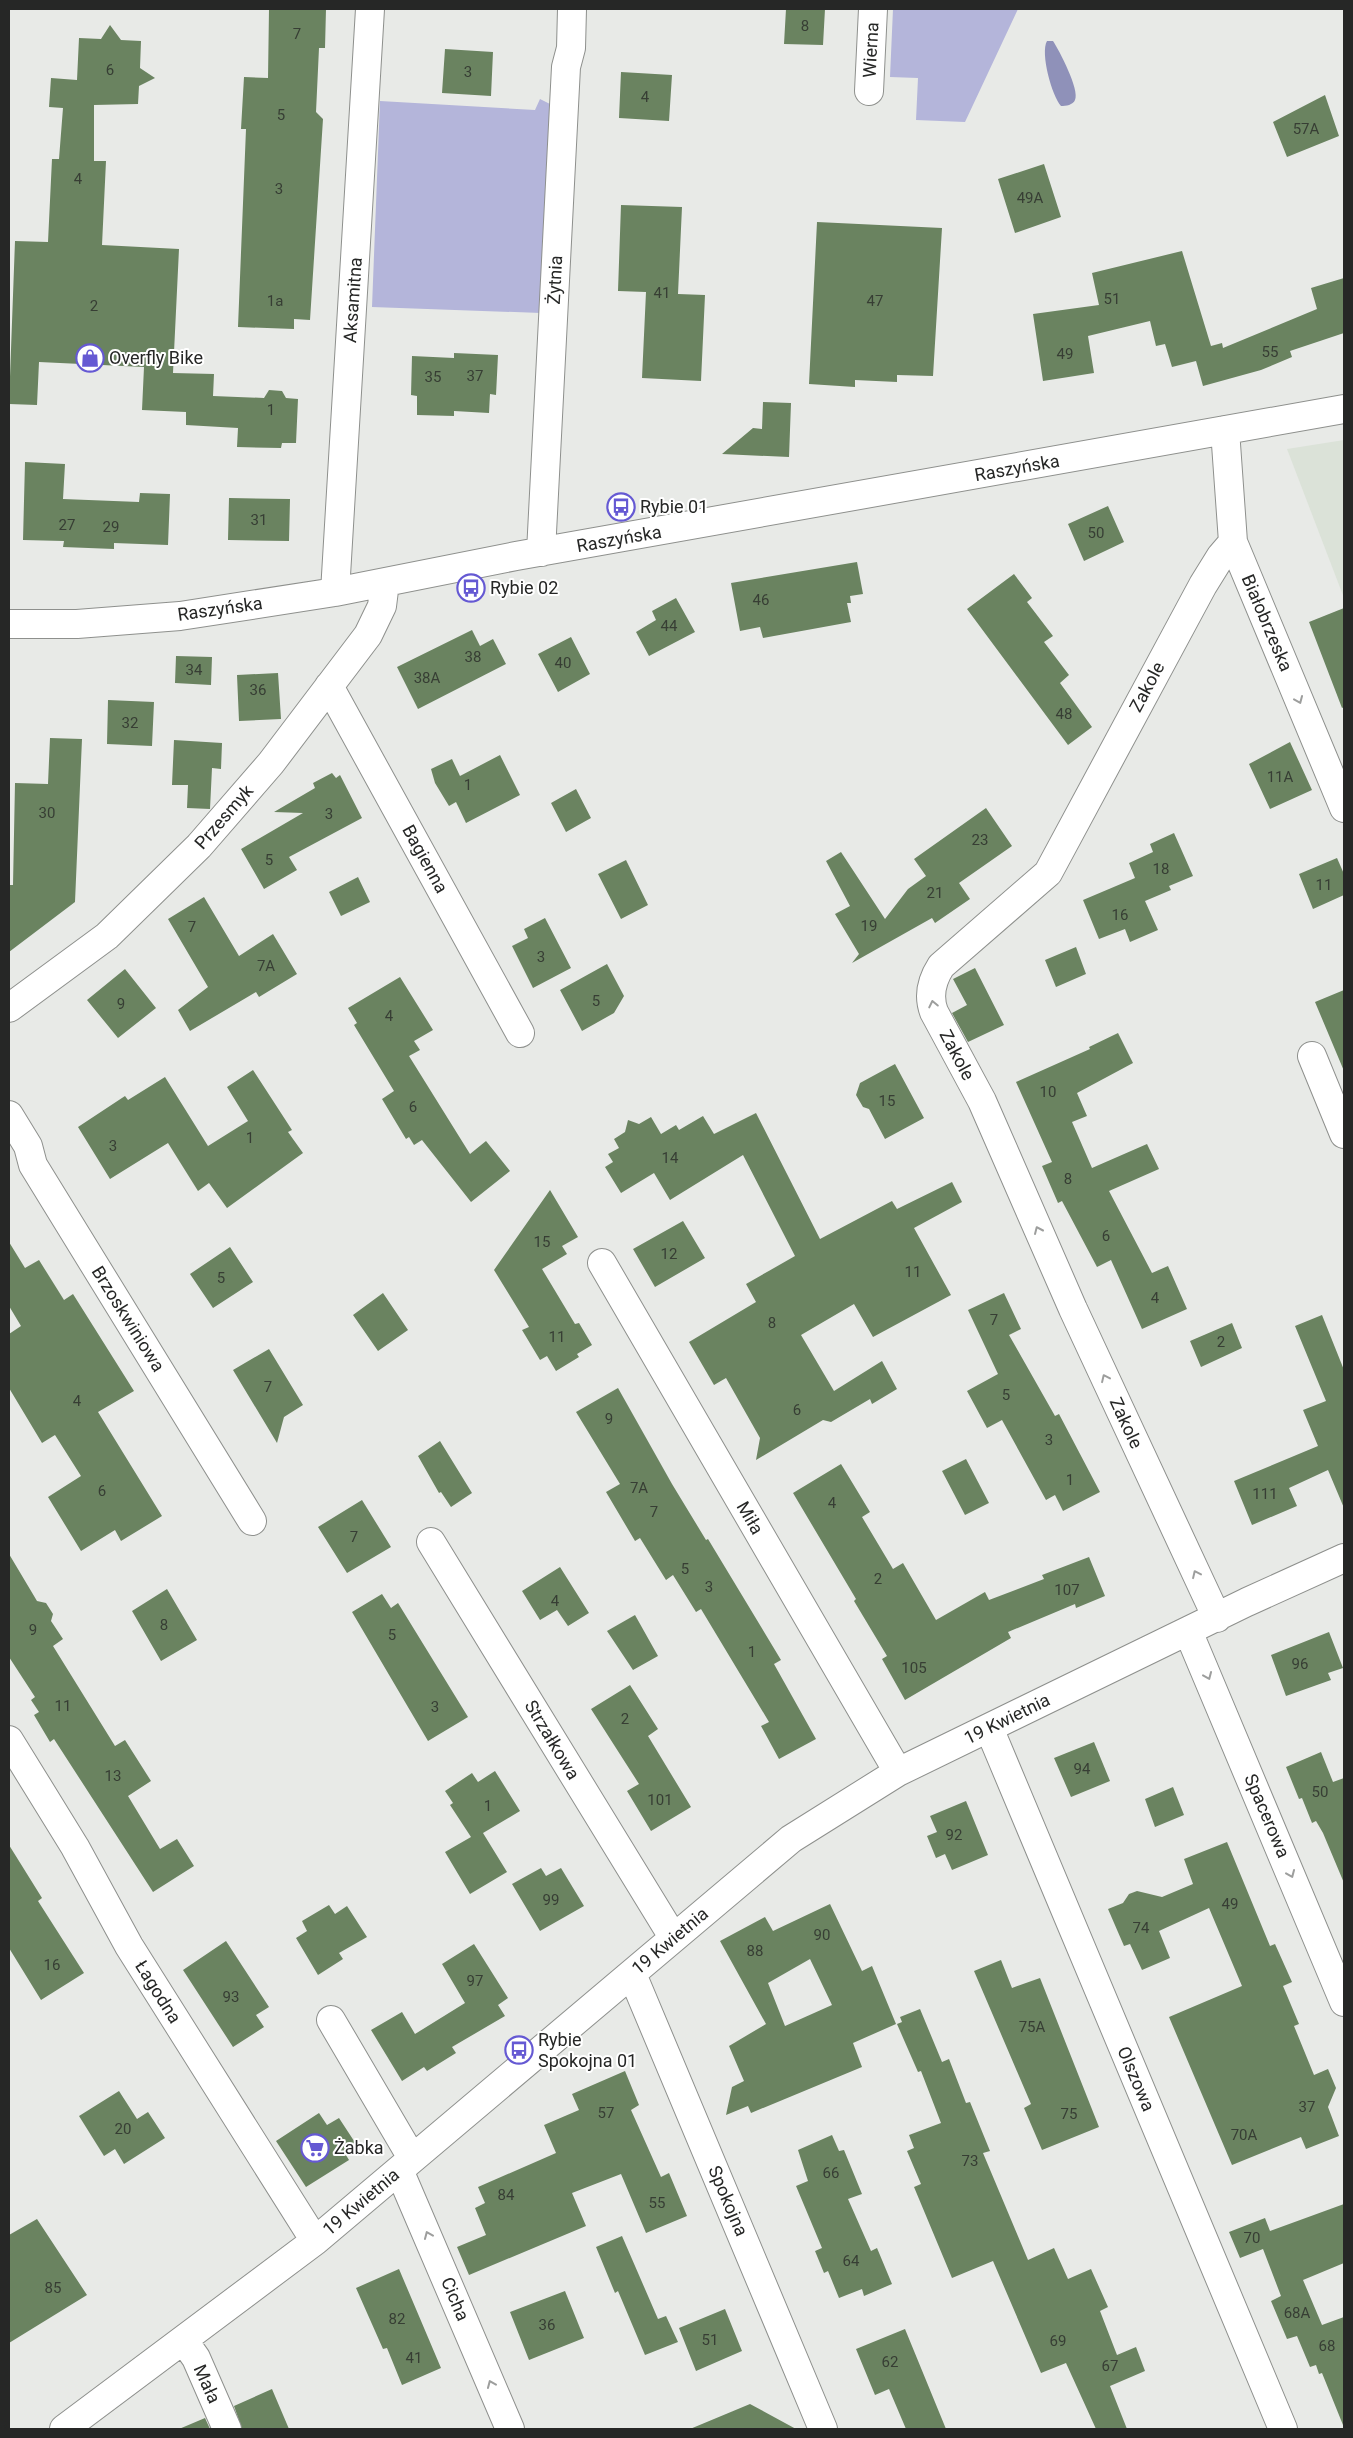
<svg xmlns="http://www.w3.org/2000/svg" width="1353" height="2438" viewBox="0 0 1353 2438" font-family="Roboto,sans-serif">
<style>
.built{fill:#dbe2d8}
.green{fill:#b4b5da}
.water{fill:#8f91b9}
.building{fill:#6a8360;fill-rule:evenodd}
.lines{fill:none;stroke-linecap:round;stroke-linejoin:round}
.minor-casing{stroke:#8e908d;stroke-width:30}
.minor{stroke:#fff;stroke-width:28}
.oneway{stroke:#9d9e9d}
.labels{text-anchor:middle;stroke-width:4;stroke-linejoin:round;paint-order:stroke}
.number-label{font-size:15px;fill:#373e34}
.street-label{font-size:18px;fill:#262726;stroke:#fff}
.poi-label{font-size:18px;fill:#262726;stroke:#fff;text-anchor:start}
</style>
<rect width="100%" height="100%" fill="#e8eae7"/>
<path class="built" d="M1344 440V598L1287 449Z"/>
<path class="green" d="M893 9H1018L965 122 916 120 918 78 890 77Z
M540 99 554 106 541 313 372 307 380 101 535 110Z"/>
<path class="water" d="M1047 41H1053C1059 50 1080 90 1075 100 1073 105 1066 106 1061 106 1052 96 1040 53 1047 41Z"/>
<path class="building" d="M269 9H326L325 48H319L316 112 323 119 310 320 294 319V329L238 327 246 129H241L244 77 268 78Z
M786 9H825L823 45 784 44Z
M110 25 121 40 141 41 140 68 155 78 139 86 138 104 94 105V161H106L102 245 179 249 173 373 214 374 213 396 264 398 269 390 282 391 286 398 298 399 296 443H282L281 448 237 447 238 428 186 425V412L142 410 144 367 39 362 37 405 9 404 15 241 48 242 52 159H59L63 108 49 107 51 78 77 80 79 38 101 39Z
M445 49 493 52 491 96 442 93Z
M621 72 672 75 669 121 619 118Z
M1325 95 1339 136 1287 157 1273 122Z
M1044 164 1061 217 1015 233 998 179Z
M621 205 682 207 678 294 705 295 701 381 642 378 646 292 618 291Z
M817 222 942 228 933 376 897 375V382L855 380V387L809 384Z
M1182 251 1211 346 1222 343 1223 348 1317 309 1311 288 1344 278V333L1290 351 1292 357 1261 370 1203 386 1196 361 1172 367 1165 344 1156 346 1150 321 1088 336 1094 373 1043 381 1033 314 1099 305 1092 273Z
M454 353 498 355 496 395 490 394 489 413 454 411V416L417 415V396L411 395 412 356 454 358Z
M763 402 791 403 789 457 722 454 753 428 762 429Z
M25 462 65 464 63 499 139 502 140 493 170 494 168 545 114 543V549L63 547 64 541 23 540Z
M229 498 290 499 289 541 228 540Z
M1108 506 1124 542 1084 561 1068 524Z
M857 562 863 594 850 596 851 603H847L851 622 763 638 760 627 740 631 731 583Z
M1014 574 1032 598 1027 602 1053 636 1044 642 1069 675 1060 683 1092 727 1068 745 967 609Z
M676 598 695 632 649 656 636 632 656 620 652 611Z
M1344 608V707L1342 708 1309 622Z
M472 630 480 646 493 639 506 664 418 709 397 667Z
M571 637 590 674 558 692 538 654Z
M176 656 212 657 211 685 175 683Z
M278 673 281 719 239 721 237 675Z
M108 700 154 702 152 746 107 744Z
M50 738 82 739 75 902 9 952V885H13L15 783 48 784Z
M174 740 222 743 221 769 212 768 210 809 187 808 188 785H172Z
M1290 742 1312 790 1270 809 1249 764Z
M500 755 520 795 466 823 456 802 449 806 435 783 431 769 452 759 460 776Z
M332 773 336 778 340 775 362 818 289 857 297 870 264 889 241 849 303 813 274 812 315 788 313 783Z
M576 789 591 818 566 832 551 803Z
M986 808 1012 846 959 883 970 899 935 923 932 918 852 963 859 954 835 914 850 906 826 861 841 852 885 919 908 889 926 876 914 859Z
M1174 833 1193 876 1169 886 1171 890 1145 901 1158 930 1130 942 1125 929 1099 939 1083 900 1135 878 1129 863 1153 852 1150 844Z
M1337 858 1344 874V895L1313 909 1299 874Z
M626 860 648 905 621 919 598 874Z
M358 877 370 902 341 916 329 892Z
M204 897 239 956 273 934 297 974 259 997 256 992 190 1031 178 1010 208 987 168 919Z
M545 918 571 968 533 988 512 946 528 938 524 929Z
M1076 947 1086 974 1056 987 1045 960Z
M607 964 624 996 614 1013 582 1031 560 990Z
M975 968 1004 1025 968 1042 952 1013 967 1005 953 979Z
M125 969 156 1008 118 1038 87 1000Z
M400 977 433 1030 414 1041 420 1050 409 1056 470 1154 486 1141 510 1171 471 1202 422 1140 414 1145 409 1137 406 1139 382 1099 394 1091 354 1025 357 1023 348 1008Z
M1344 990V1071L1315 1002Z
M1118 1033 1133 1063 1077 1093 1087 1116 1072 1122 1092 1168 1147 1144 1159 1169 1109 1191 1152 1273 1168 1266 1187 1309 1142 1329 1111 1260 1097 1267 1062 1201 1058 1203 1042 1166 1052 1162 1016 1082 1090 1049 1089 1047Z
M895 1064 924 1118 885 1139 869 1109 863 1107 856 1095 860 1083Z
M253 1070 292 1130 288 1132 303 1153 227 1208 209 1183 198 1191 168 1143 110 1179 78 1127 125 1096 128 1100 165 1077 208 1146 248 1121 227 1087Z
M756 1113 820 1239 892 1201 897 1209 952 1182 962 1202 914 1228 951 1295 873 1337 854 1304 801 1335 834 1391 882 1361 897 1389 872 1404 870 1399 831 1422 823 1420 756 1460 760 1438 726 1378 714 1385 689 1342 756 1302 746 1284 795 1256 743 1155 670 1200 654 1173 621 1193 605 1167 613 1162 608 1154 619 1148 614 1139 625 1132 628 1120 639 1124 651 1117 661 1134 676 1125 679 1130 703 1116 714 1134Z
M550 1190 578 1237 562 1246 567 1254 542 1269 575 1324 579 1323 592 1345 577 1354 579 1357 556 1371 547 1356 540 1360 522 1330 529 1327 494 1270Z
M683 1221 705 1258 655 1287 633 1249Z
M9 1242 25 1268 39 1260 64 1300 73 1294 134 1391 98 1412 162 1516 121 1541 115 1530 81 1551 48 1497 81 1476 55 1435 42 1443 9 1388V1334L21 1326 9 1306Z
M230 1247 253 1282 213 1308 190 1274Z
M383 1293 408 1330 378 1351 353 1315Z
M1004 1293 1021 1329 1009 1335 1055 1416 1059 1414 1100 1492 1063 1511 1055 1495 1046 1500 1002 1420 987 1428 967 1391 998 1374 968 1310Z
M1322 1315 1344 1370V1508L1328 1470 1289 1488 1297 1506 1252 1525 1234 1481 1318 1446 1303 1410 1326 1401 1295 1326Z
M1232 1323 1242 1348 1201 1367 1190 1341Z
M269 1349 303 1405 284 1417 277 1443 233 1370Z
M618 1388 672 1484 706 1540 708 1539 781 1660 774 1664 816 1739 779 1759 761 1726 769 1722 701 1609 696 1612 673 1575 666 1580 640 1538 635 1541 606 1492 620 1484 576 1412Z
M440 1441 472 1493 451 1507 441 1492 439 1493 418 1456Z
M966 1459 989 1503 965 1515 942 1471Z
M841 1464 870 1512 862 1517 893 1569 903 1563 936 1620 985 1592 989 1600 1044 1579 1042 1575 1089 1557 1105 1596 1076 1608 1075 1604 1008 1632 1011 1638 905 1700 882 1659 887 1656 854 1601 856 1599 793 1493Z
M362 1500 391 1547 347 1573 318 1527Z
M9 1554 37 1601 46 1603 53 1614 51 1621 63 1639 53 1646 115 1746 125 1740 151 1781 128 1796 160 1849 177 1839 194 1866 153 1892 54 1739 50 1742 34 1715 39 1712 31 1700 35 1697 9 1657Z
M560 1567 589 1613 568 1626 557 1610 540 1620 522 1591Z
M167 1589 197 1640 161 1661 132 1611Z
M382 1594 391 1608 398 1603 468 1717 428 1741 352 1612Z
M635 1615 658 1656 633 1670 607 1631Z
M1329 1632 1343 1668 1328 1673 1331 1680 1286 1696 1271 1655Z
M630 1685 658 1729 648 1736 691 1807 651 1831 627 1791 639 1784 591 1709Z
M1094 1742 1110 1781 1071 1797 1054 1758Z
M1321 1752 1333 1782 1344 1778V1883L1323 1833 1316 1821 1312 1823 1302 1798 1299 1799 1286 1767Z
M495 1771 520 1811 483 1833 507 1872 470 1894 445 1852 471 1837 450 1805 453 1803 445 1791 472 1773 478 1782Z
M1173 1787 1184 1815 1155 1827 1145 1799Z
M966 1801 988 1855 952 1870 945 1854 936 1858 927 1836 937 1832 930 1816Z
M1227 1842 1270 1946 1275 1944 1292 1982 1283 1986 1299 2024 1294 2026 1314 2075 1328 2069 1336 2088 1328 2107 1339 2136 1306 2149 1301 2137 1232 2165 1169 2017 1242 1986 1209 1908 1159 1931 1170 1958 1142 1970 1130 1944 1124 1946 1108 1909 1123 1903 1129 1894 1137 1891 1162 1897 1193 1884 1184 1859Z
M9 1845 42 1898 38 1901 84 1973 41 2000 9 1948Z
M541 1868 546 1876 561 1868 584 1906 540 1931 512 1884Z
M830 1904 862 1971 872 1966 896 2024 853 2043 862 2067 751 2113 748 2106 726 2115 732 2087 744 2081 729 2046 766 2024 720 1941 765 1917 773 1931ZM810 1959 832 2005 785 2026 768 1983Z
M329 1905 335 1914 347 1906 367 1937 339 1953 343 1959 318 1975 296 1938 307 1931 302 1921Z
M226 1941 269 2007 256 2015 264 2027 233 2047 183 1970Z
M474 1944 508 1998 498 2005 505 2016 452 2047 456 2053 427 2071 424 2067 402 2081 371 2030 402 2012 415 2034 465 2003 442 1964Z
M1001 1960 1012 1988 1040 1978 1099 2127 1042 2150 1024 2108 1031 2104 974 1971Z
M920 2009 942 2062 949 2059 966 2103 970 2102 990 2151 983 2153 1028 2260 1054 2248 1068 2279 1091 2269 1108 2307 1100 2311 1117 2355 1136 2347 1145 2371 1110 2386 1127 2429H1096L1066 2363 1041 2373 993 2261 952 2278 914 2187 921 2184 907 2151 914 2148 909 2135 941 2123 921 2071 918 2072 897 2024 902 2022 900 2017Z
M625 2071 639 2105 631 2110 661 2177 669 2173 687 2216 646 2233 621 2174 572 2193 586 2226 469 2275 457 2247 486 2235 475 2208 485 2203 478 2187 556 2153 544 2125 579 2110 572 2094Z
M119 2091 137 2119 148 2112 165 2138 124 2164 115 2149 104 2156 79 2116Z
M319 2113 327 2125 339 2118 356 2144 344 2152 349 2160 306 2187 276 2141Z
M832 2135 839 2151 844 2150 862 2194 848 2199 871 2251 877 2248 892 2284 864 2296 862 2289 839 2298 828 2271 824 2273 815 2251 822 2248 796 2186 808 2181 798 2150Z
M1344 2204V2263L1303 2280 1322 2325 1344 2317 1343 2425 1322 2373 1319 2374 1316 2365 1310 2367 1297 2336 1287 2339 1271 2301 1281 2296 1263 2249 1240 2258 1229 2232 1265 2218 1270 2231Z
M37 2219 87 2295 9 2343V2235Z
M622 2236 658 2319 666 2316 678 2342 645 2355 618 2291 615 2293 596 2247Z
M399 2269 441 2368 402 2385 387 2348 383 2349 356 2288Z
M565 2291 584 2338 529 2360 510 2312Z
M725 2309 742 2351 696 2371 679 2328Z
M905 2329 946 2429H906L889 2389 875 2395 856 2349Z
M272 2389 289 2429H242L234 2406Z
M750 2404 796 2429H690Z
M205 2418 210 2429H179Z"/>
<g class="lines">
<g class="minor-casing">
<path id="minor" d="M869 91 873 9
M1225 430 1233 542 1344 808
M541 552 566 67 571 48 572 9
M335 592 370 9
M9 624H77L180 616 335 592 516 556 1344 409
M329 686 520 1033
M9 1008 107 936 199 846 271 763 368 635 382 606 385 582
M1312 1056 1344 1134
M9 1115 28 1146 33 1165 252 1521
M602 1263 898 1772
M431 1542 673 1937
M1217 1618 1073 1309 982 1101 934 1012C928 996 932 980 941 966L1048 873 1203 585 1221 556 1233 542
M1188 1631 1344 2002
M989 1728 1283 2429
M9 1740 75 1847 129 1946 315 2241
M632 1974 823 2429
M331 2020 412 2158
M399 2170 510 2429
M184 2341 196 2358 227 2429
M64 2429 315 2241 791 1839 898 1772 1247 1602 1344 1558"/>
</g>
<use href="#minor" class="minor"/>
</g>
<defs><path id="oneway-chevron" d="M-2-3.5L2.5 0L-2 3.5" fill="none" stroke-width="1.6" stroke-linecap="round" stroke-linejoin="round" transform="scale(1.25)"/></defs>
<g class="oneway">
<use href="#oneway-chevron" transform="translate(1299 700) rotate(67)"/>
<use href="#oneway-chevron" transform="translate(933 1004) rotate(-102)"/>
<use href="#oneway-chevron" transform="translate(1038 1230) rotate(-114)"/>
<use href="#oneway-chevron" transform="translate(1105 1378) rotate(-115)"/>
<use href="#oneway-chevron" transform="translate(1196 1574) rotate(-115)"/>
<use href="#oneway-chevron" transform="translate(1208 1676) rotate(67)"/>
<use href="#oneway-chevron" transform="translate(1291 1874) rotate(67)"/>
<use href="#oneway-chevron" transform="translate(428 2235) rotate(-113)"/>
<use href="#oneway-chevron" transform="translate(491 2384) rotate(-113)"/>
</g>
<defs>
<g id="shop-ring" transform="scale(1.4375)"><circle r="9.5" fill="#fff" stroke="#6559d3" stroke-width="1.5"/><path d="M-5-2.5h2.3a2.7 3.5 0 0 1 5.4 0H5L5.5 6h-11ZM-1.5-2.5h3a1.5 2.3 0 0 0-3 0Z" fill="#6559d3"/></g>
<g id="bus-ring" transform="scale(1.4375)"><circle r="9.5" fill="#fff" stroke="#6559d3" stroke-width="1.5"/><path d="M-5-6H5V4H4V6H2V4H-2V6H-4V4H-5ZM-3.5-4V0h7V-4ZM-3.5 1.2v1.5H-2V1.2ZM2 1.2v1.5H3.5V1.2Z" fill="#6559d3"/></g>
<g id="supermarket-ring" transform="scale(1.4375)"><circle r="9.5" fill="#fff" stroke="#6559d3" stroke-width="1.5"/><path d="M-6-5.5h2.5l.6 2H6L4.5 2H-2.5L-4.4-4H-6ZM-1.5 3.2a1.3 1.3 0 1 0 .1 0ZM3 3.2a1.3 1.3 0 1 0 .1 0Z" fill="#6559d3"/></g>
</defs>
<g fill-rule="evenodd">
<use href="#shop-ring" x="90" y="358"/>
<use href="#bus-ring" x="621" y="507"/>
<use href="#bus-ring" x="471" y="588"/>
<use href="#bus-ring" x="519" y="2050"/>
<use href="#supermarket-ring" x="315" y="2148"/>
</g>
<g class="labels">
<g class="number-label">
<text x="805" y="31">8</text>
<text x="297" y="39">7</text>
<text x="110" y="75">6</text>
<text x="468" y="77">3</text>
<text x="645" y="102">4</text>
<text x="281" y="120">5</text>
<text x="1306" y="134">57A</text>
<text x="78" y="184">4</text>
<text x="279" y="194">3</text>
<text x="1030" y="203">49A</text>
<text x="662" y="298">41</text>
<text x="1112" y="304">51</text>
<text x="275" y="306">1a</text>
<text x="875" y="306">47</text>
<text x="94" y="311">2</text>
<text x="1270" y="357">55</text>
<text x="1065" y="359">49</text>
<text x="475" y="381">37</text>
<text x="433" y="382">35</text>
<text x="271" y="415">1</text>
<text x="259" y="525">31</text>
<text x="67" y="530">27</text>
<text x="111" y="532">29</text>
<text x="1096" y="538">50</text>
<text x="761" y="605">46</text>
<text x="669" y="631">44</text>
<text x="473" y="662">38</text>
<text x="563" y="668">40</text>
<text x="194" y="675">34</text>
<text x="427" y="683">38A</text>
<text x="258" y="695">36</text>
<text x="1064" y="719">48</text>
<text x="130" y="728">32</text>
<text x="1280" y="782">11A</text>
<text x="468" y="790">1</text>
<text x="47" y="818">30</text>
<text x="329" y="819">3</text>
<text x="980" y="845">23</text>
<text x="269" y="865">5</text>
<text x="1161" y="874">18</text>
<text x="1324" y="890">11</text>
<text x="935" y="898">21</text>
<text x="1120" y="920">16</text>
<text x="869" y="931">19</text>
<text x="192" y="932">7</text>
<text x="541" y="962">3</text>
<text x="266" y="971">7A</text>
<text x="596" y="1006">5</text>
<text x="121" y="1009">9</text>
<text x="389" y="1021">4</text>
<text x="1048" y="1097">10</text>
<text x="887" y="1106">15</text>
<text x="413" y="1112">6</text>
<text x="250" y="1143">1</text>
<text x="113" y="1151">3</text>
<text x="670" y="1163">14</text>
<text x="1068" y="1184">8</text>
<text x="1106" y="1241">6</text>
<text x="542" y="1247">15</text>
<text x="669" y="1259">12</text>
<text x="913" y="1277">11</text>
<text x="221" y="1283">5</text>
<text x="1155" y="1303">4</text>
<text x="994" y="1325">7</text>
<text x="772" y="1328">8</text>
<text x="557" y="1342">11</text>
<text x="1221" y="1347">2</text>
<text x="268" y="1392">7</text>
<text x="1006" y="1400">5</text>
<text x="77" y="1406">4</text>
<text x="797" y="1415">6</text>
<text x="609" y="1424">9</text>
<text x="1049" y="1445">3</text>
<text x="1070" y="1485">1</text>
<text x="639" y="1493">7A</text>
<text x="102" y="1496">6</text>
<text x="1265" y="1499">111</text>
<text x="832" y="1508">4</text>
<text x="654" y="1517">7</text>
<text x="354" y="1542">7</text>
<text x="685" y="1574">5</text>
<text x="878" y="1584">2</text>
<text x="709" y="1592">3</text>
<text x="1067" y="1595">107</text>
<text x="555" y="1606">4</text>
<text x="164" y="1630">8</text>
<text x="33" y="1635">9</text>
<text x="392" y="1640">5</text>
<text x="752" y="1657">1</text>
<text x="1300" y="1669">96</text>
<text x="914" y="1673">105</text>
<text x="63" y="1711">11</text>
<text x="435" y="1712">3</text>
<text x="625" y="1724">2</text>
<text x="1082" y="1774">94</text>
<text x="113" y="1781">13</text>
<text x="1320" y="1797">50</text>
<text x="660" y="1805">101</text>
<text x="488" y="1811">1</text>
<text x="954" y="1840">92</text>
<text x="551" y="1905">99</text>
<text x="1230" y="1909">49</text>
<text x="1141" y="1933">74</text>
<text x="822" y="1940">90</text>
<text x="755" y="1956">88</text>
<text x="52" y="1970">16</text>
<text x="475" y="1986">97</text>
<text x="231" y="2002">93</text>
<text x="1032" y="2032">75A</text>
<text x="1307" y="2112">37</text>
<text x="606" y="2118">57</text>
<text x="1069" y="2119">75</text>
<text x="123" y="2134">20</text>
<text x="1244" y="2140">70A</text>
<text x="970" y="2166">73</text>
<text x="831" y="2178">66</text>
<text x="506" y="2200">84</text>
<text x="657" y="2208">55</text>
<text x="1252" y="2243">70</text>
<text x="851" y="2266">64</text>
<text x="53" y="2293">85</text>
<text x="1297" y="2318">68A</text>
<text x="397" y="2324">82</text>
<text x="547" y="2330">36</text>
<text x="710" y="2345">51</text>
<text x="1058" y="2346">69</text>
<text x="1327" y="2351">68</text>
<text x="414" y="2363">41</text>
<text x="890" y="2367">62</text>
<text x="1110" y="2371">67</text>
</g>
<g class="street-label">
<text transform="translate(871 50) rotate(-87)" y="6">Wierna</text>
<text transform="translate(555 280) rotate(-87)" y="6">Żytnia</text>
<text transform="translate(353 300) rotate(-86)" y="6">Aksamitna</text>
<text transform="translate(1017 468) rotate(-10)" y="6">Raszyńska</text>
<text transform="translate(619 539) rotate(-10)" y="6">Raszyńska</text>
<text transform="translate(220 609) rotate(-8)" y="6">Raszyńska</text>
<text transform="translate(1267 623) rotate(67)" y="6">Białobrzeska</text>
<text transform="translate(1147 687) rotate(-62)" y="6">Zakole</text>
<text transform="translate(224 817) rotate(-49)" y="6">Przesmyk</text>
<text transform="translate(425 859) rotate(61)" y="6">Bagienna</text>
<text transform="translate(957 1055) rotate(62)" y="6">Zakole</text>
<text transform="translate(128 1319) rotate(58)" y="6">Brzoskwiniowa</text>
<text transform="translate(1126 1423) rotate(65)" y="6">Zakole</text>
<text transform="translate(750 1518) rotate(60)" y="6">Miła</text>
<text transform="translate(1007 1719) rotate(-26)" y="6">19 Kwietnia</text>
<text transform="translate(552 1740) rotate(59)" y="6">Strzałkowa</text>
<text transform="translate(1267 1816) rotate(67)" y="6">Spacerowa</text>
<text transform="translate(670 1941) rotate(-40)" y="6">19 Kwietnia</text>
<text transform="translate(158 1992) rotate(58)" y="6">Łagodna</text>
<text transform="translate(1136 2079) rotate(67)" y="6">Olszowa</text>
<text transform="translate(728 2201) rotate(67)" y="6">Spokojna</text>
<text transform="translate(361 2202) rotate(-40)" y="6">19 Kwietnia</text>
<text transform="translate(455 2299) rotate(67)" y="6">Cicha</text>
<text transform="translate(207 2384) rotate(66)" y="6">Mała</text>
</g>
<g class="poi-label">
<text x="109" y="364">Overfly Bike</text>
<text x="640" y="513">Rybie 01</text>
<text x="490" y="594">Rybie 02</text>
<text x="538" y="2046">Rybie<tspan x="538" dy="21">Spokojna 01</tspan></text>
<text x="334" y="2154">Żabka</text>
</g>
</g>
<rect width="1353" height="2438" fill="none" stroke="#262726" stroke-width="20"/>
</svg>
